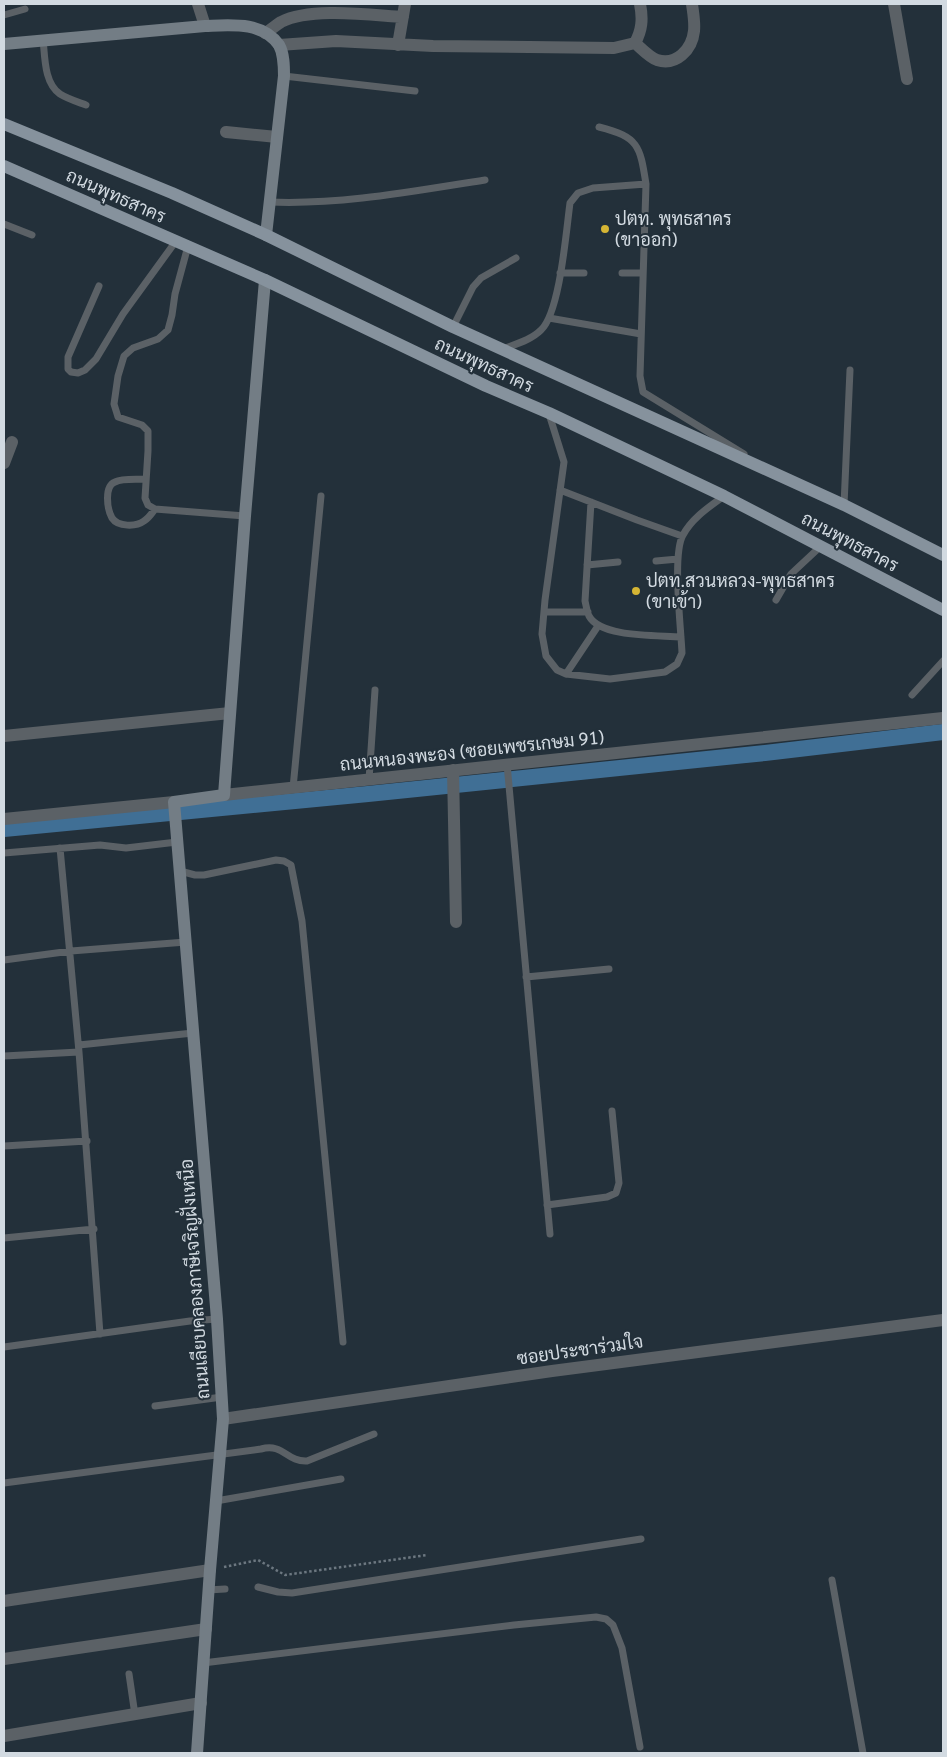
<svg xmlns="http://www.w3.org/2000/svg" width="947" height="1757" viewBox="0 0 947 1757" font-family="Georgia,Sarabun,serif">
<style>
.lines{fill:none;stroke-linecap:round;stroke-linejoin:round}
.canal{stroke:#406f95;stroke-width:16}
.path{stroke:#6c7780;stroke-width:2.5;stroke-dasharray:2.5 2.5;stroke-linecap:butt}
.lane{stroke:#5b6166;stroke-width:7}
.street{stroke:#5b6166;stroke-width:12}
.secondary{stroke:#737d85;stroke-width:12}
.primary{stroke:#86929d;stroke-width:12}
.poi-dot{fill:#d5b534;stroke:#23303a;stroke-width:2}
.labels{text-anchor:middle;stroke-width:4;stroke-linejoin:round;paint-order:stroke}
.street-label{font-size:18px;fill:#d2dae1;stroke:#23303a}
.poi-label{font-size:18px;fill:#d2dae1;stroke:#23303a;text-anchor:start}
</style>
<rect width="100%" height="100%" fill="#23303a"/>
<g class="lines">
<path class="canal" d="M4 829 368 794 765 753 943 732"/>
<path class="path" d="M224 1567 258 1560 285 1575 427 1555"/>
<path class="lane" d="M4 15 25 9
M43 39C45 57 44 83 60 94 68 99 78 102 86 105
M284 76 415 91
M599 127C639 137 640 146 646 184L640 376 643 392 744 454
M269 202C342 205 414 191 485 180
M4 224 32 235
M188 246 175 294 172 315 168 330 158 339 133 348 124 356 118 376 114 404 118 417 142 425 148 431V451L145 498 148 505 155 509 245 516
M560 273H584
M622 273H643
M99 286 68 357V369L71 372 78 373 85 370 96 359 123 314 176 241
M549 318 641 334
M453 327 473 287 481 278 516 258
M503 349C516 344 531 340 541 330 560 312 566 232 570 203L578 193 593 188 646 184
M549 414 564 462 545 600 542 634 546 656 557 670 566 674 610 679 665 672 677 664 682 653C681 628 672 554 683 535 692 518 709 507 724 496
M146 479C137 480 123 478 115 482 104 486 107 509 112 518 118 527 136 527 144 521 149 518 152 513 155 509
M560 490 637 520 682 536
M591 502 585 601C586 605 587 612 589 616 601 638 658 635 681 637
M844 505 850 370
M656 561 678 559
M587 565 618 562
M776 600 791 574 821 546
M544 612H588
M566 674 598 626
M912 695 943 661
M507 764 550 1234
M369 780 375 690
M293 788 321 496
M60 848 79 1052 100 1334
M4 853 100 845 126 848 177 842
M180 871 195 875H204L276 860 284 861 291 865 302 921 343 1342
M4 960 71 951 186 942
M526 977 609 969
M79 1045 193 1033
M4 1056 79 1052
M4 1146 87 1141
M547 1205 607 1197 616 1193 619 1183 612 1111
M4 1238 94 1229
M4 1347 190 1321 217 1319
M155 1406 222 1397
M4 1483 261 1449C284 1443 286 1462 307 1461L374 1434
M216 1501 341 1479
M832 1580 863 1753
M258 1587 278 1592 292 1593 641 1539
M208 1590 225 1589
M203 1663 514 1625 596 1617 606 1619 613 1625 622 1648 640 1747
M129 1674 135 1715"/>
<path class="street" d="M198 4 205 26
M894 4 907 79
M265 33C271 30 276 25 281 22 311 7 370 15 403 17
M635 43C641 48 649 57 657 60 676 66 692 50 694 31 695 22 693 12 692 4
M279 45 336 41 433 46 614 48 635 43C642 30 643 19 640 4
M398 45 405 4
M226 132 277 137
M4 463 12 442
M4 736 230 713
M453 770 456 922
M224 795 943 718
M4 819 174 802
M223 1419 552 1371 943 1320
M4 1601 210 1570
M4 1659 206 1629
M4 1736 201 1703"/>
<path class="secondary" d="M4 44 205 26C230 25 262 21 279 45 284 54 284 66 284 76L266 235
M197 1753 210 1570 223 1419 217 1319 174 802 224 795 245 516 265 280"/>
<path class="primary" d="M4 124 172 193 266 235 453 327 844 505 943 555
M4 166 265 280 486 386 549 413 724 496 943 610"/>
</g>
<g class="poi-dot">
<circle cx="605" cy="229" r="5"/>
<circle cx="636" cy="591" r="5"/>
</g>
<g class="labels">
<g class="street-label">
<text transform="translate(116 196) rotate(24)" y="6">ถนนพุทธสาคร</text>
<text transform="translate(484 365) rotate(25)" y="6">ถนนพุทธสาคร</text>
<text transform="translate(850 542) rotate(28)" y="6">ถนนพุทธสาคร</text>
<text transform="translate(472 751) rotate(-6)" y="6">ถนนหนองพะอง (ซอยเพชรเกษม 91)</text>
<text transform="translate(195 1279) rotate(-94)" y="6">ถนนเลียบคลองภาษีเจริญฝั่งเหนือ</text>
<text transform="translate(580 1350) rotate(-8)" y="6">ซอยประชาร่วมใจ</text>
</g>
<g class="poi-label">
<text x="615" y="225">ปตท. พุทธสาคร<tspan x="615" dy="21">(ขาออก)</tspan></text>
<text x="646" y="587">ปตท.สวนหลวง-พุทธสาคร<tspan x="646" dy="21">(ขาเข้า)</tspan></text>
</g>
</g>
<rect width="947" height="1757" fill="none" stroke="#d2dae1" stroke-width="10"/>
</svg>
